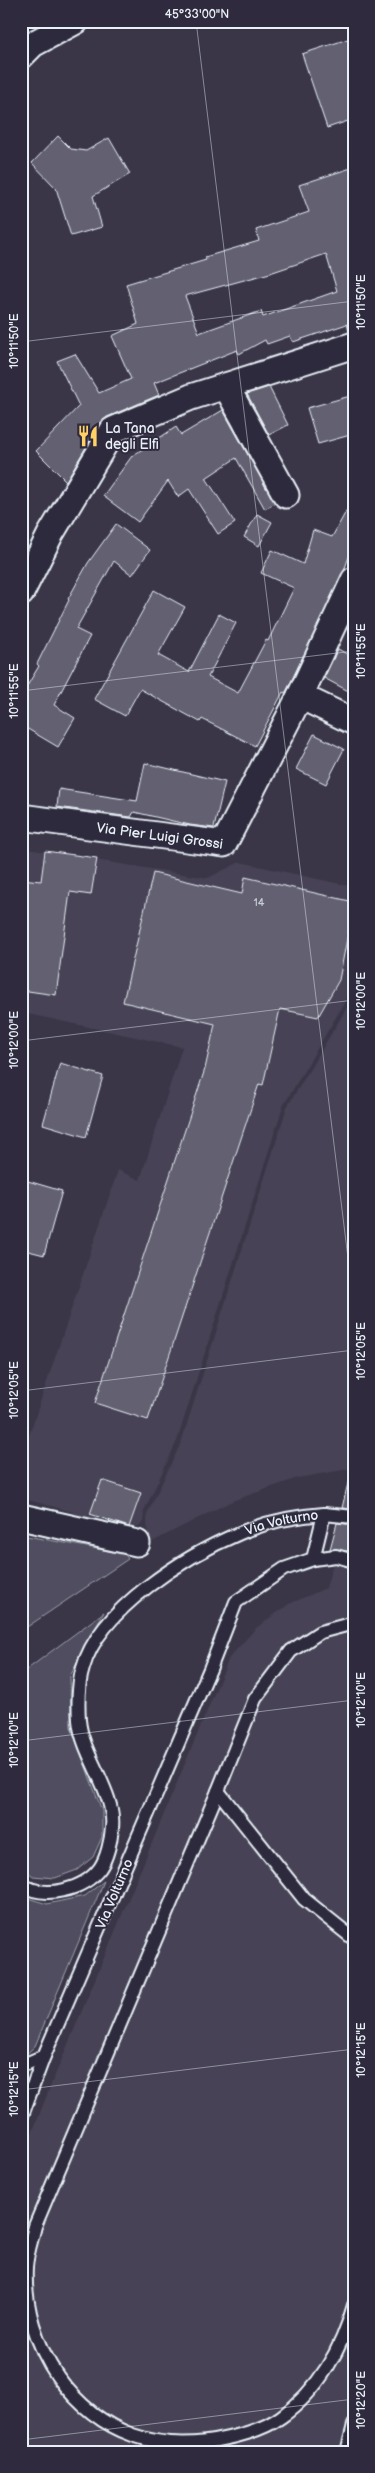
<svg xmlns="http://www.w3.org/2000/svg" width="375" height="2473" viewBox="0 0 375 2473" font-family="'Balsamiq Sans',sans-serif">
<style>
.built{fill:#464354}
.green{fill:#504e5f;stroke:#9ca0ac}
.building{fill:#636171;stroke:#e8f1f8;fill-rule:evenodd}
.lines{fill:none;stroke-linecap:round;stroke-linejoin:round}
.lane-casing{stroke:#e8f1f8;stroke-width:16}
.street-casing{stroke:#e8f1f8;stroke-width:29}
.lane{stroke:#2f2a3d;stroke-width:12}
.street{stroke:#2f2a3d;stroke-width:25}
.ticks{fill:none;stroke:#e8f1f8;stroke-width:1;stroke-opacity:0.45}
.labels{text-anchor:middle;stroke-width:4;stroke-linejoin:round;paint-order:stroke}
.number-label{font-size:11px;fill:#c7cdd6}
.poi-label{font-size:14px;fill:#e8f1f8;stroke:#2f2a3d;text-anchor:start}
.street-label{font-size:14px;fill:#e8f1f8;stroke:#2f2a3d}
.neatline{fill:none;stroke:#e8f1f8;stroke-width:2}
.ticks-label{font-size:12px;text-anchor:middle;fill:#e8f1f8}
</style>
<rect width="100%" height="100%" fill="#3a3648"/>
<filter id="ink" filterUnits="userSpaceOnUse"><feTurbulence type="fractalNoise" baseFrequency=".02" numOctaves="2"/><feDisplacementMap in="SourceGraphic" scale="10" xChannelSelector="R" yChannelSelector="G"/><feConvolveMatrix kernelMatrix="1 2 1 2 8 2 1 2 1" color-interpolation-filters="sRGB"/></filter>
<g filter="url(#ink)">
<path class="built" d="M21 848 208 878 240 862 354 887V987L283 1106 177 1441 144 1511 143 1523 130 1531 71 1518 73 1512 21 1498V1459L118 1170 140 1180 182 1047 23 1013 21 1023Z
M354 996V1468L298 1478 232 1501 148 1544 147 1514 181 1443 287 1107Z
M354 1488V2452H21V2162L48 2092 229 1658 256 1628 289 1604 326 1588Z"/>
<path class="green" d="M21 1535 125 1554 128 1559 21 1631Z
M104 1612 70 1676 71 1727 102 1811V1837L93 1857 77 1870 55 1878 33 1876 21 1866V1674Z
M104 1881 35 2046 21 2059V1896L47 1904 85 1896Z"/>
<path class="building" d="M354 37V119L327 128 302 54Z
M58 136 71 149 86 151 109 138 130 174 93 196 102 227 71 236 56 188 32 163Z
M354 167V212L349 213 354 229V331L349 332 347 324 293 342 290 336 267 344 265 340 239 354 237 350 154 383 159 395 107 417 101 422 66 481 36 451 79 406 57 361 75 354 99 393 131 379 112 336 138 324 126 284 206 260 205 257 259 241 256 230 309 212 299 185ZM326 254 337 291 263 317 261 311 199 333 185 296 270 273Z
M269 387 288 425 269 435 247 394Z
M354 395V434L318 444 307 408Z
M223 410 275 503 265 509 236 458 206 478 235 523 218 534 189 489 178 497 168 481 138 522 103 496 132 456 176 427 181 435Z
M354 497V542L344 571 287 690 285 693 283 692 255 746 202 719 200 722 140 689 125 716 94 699 154 590 185 607 158 655 189 672 219 614 236 623 208 677 238 693 266 640 268 641 294 588 261 573 272 550 303 564 313 530 332 537Z
M257 514 272 522 259 546 244 537Z
M116 524 150 550 132 575 114 561 76 629 90 636 54 705 75 718 58 747 21 725V696L39 666 37 664 69 600 68 599 88 563Z
M338 649 354 658V694L324 678Z
M314 734 344 749 326 784 296 769Z
M145 763 225 782 214 828 190 825 134 812 131 817 57 807 59 789 137 801Z
M45 851 97 858 91 895 70 892 56 995 21 990V879L41 881Z
M153 873 242 894 245 877 354 902 339 980 318 1017 280 1009 263 1085 259 1084 148 1420 95 1403 205 1069 215 1024 123 1002Z
M60 1063 103 1076 86 1137 43 1124Z
M21 1179 62 1191 44 1255 21 1249Z
M102 1480 141 1493 129 1527 90 1514Z
M348 1483 354 1484V1509L342 1508Z
M337 1523 354 1525V1552L330 1549Z"/>
<g class="lines">
<g class="lane-casing">
<g id="lane">
<path d="M324 1514 354 1517"/>
<path d="M313 1559 336 1556 354 1561"/>
<path d="M354 1623 320 1632 291 1651 255 1699 218 1791 35 2226C32 2239 27 2253 26 2267 24 2306 36 2345 58 2377 100 2435 160 2454 228 2438 246 2434 266 2428 281 2417 318 2391 342 2349 354 2305"/>
<path d="M218 1791 304 1899 354 1939"/>
<path id="s1" d="M21 1884C44 1900 84 1890 100 1868 107 1858 111 1840 112 1828 116 1793 82 1756 79 1720 78 1704 78 1683 83 1668 99 1609 187 1555 240 1533 266 1522 296 1516 324 1514L313 1559 284 1569 236 1602 210 1669 44 2056 21 2118"/>
<path d="M21 2066 44 2056"/>
<path d="M347 2452 354 2425"/>
</g>
</g>
<g class="street-casing">
<g id="street">
<path d="M21 56 33 44 76 21"/>
<path d="M226 386 286 495"/>
<path d="M21 593 50 535 113 430 191 397 354 345"/>
<path d="M300 696 354 722"/>
<path id="s2" d="M21 817 224 844 300 696 354 580"/>
<path d="M21 1517 137 1543"/>
</g>
</g>
<use href="#lane" class="lane"/>
<use href="#street" class="street"/>
</g>
</g>
<path class="ticks" d="M196 21 354 1307M21 342 354 301M21 691 354 651M21 1041 354 1000M21 1391 354 1350M21 1741 354 1700M21 2090 354 2049M21 2440 354 2399"/>
<defs>
<g id="restaurant-bare" transform="scale(1.725)"><path d="M-5-6h1v4h1v-4h1v4h1v-4h1v5L-1.5 .5V6h-2V.5L-5-1ZM5-6V6H3V1.5H1.5Q1.5-4 5-6Z" fill="#ffd166" stroke="#2f2a3d" stroke-width="2.5" paint-order="stroke"/></g>
</defs>
<g fill-rule="evenodd">
<use href="#restaurant-bare" x="88" y="436"/>
</g>
<g class="labels">
<g class="number-label">
<text x="259" y="906">14</text>
</g>
<g class="poi-label">
<text x="105" y="433">La Tana<tspan x="105" dy="16">degli Elfi</tspan></text>
</g>
<g class="street-label">
<text dy="5" stroke="none"><textPath href="#s2" startOffset="140">Via Pier Luigi Grossi</textPath></text>
<text dy="5" stroke="none"><textPath href="#s1" startOffset="552">Via Volturno</textPath></text>
<text transform="translate(114 1894) rotate(-67)" y="5">Via Volturno</text>
</g>
</g>
<rect width="375" height="2473" fill="none" stroke="#2f2a3d" stroke-width="55"/>
<rect x="28" y="28" width="320" height="2418" class="neatline"/>
<g class="ticks-label">
<text x="197" y="18">45°33'00"N</text>
<text transform="translate(361 302) rotate(-90)" y="4">10°11'50"E</text>
<text transform="translate(14 341) rotate(-90)" y="4">10°11'50"E</text>
<text transform="translate(361 651) rotate(-90)" y="4">10°11'55"E</text>
<text transform="translate(14 691) rotate(-90)" y="4">10°11'55"E</text>
<text transform="translate(361 1001) rotate(-90)" y="4">10°12'00"E</text>
<text transform="translate(14 1040) rotate(-90)" y="4">10°12'00"E</text>
<text transform="translate(361 1351) rotate(-90)" y="4">10°12'05"E</text>
<text transform="translate(14 1390) rotate(-90)" y="4">10°12'05"E</text>
<text transform="translate(361 1700) rotate(-90)" y="4">10°12'10"E</text>
<text transform="translate(14 1740) rotate(-90)" y="4">10°12'10"E</text>
<text transform="translate(361 2050) rotate(-90)" y="4">10°12'15"E</text>
<text transform="translate(14 2089) rotate(-90)" y="4">10°12'15"E</text>
<text transform="translate(361 2400) rotate(-90)" y="4">10°12'20"E</text>
</g>
</svg>
